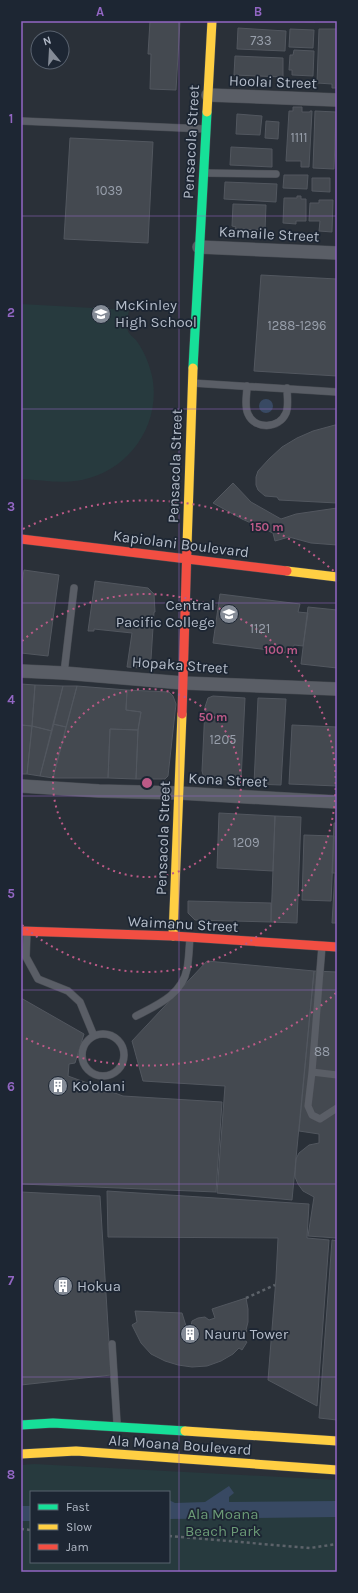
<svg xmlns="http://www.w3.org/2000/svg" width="358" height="1593" viewBox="0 0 358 1593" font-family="Karla,sans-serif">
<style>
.green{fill:#273a3e;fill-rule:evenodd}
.water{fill:#384963}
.building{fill:#444950;stroke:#52575f}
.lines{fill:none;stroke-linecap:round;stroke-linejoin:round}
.lane-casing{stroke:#484c53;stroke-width:8}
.street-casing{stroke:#484c53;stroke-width:14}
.fast-casing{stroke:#484c53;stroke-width:10}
.slow-casing{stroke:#484c53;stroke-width:10}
.jam-casing{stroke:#484c53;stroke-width:10}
.path{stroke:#5d636a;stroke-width:2.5;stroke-dasharray:3 3;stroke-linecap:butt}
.lane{stroke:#5a5e66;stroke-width:7}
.street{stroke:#5a5e66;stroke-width:13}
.fast{stroke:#16e098;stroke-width:9}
.slow{stroke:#ffcf43;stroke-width:9}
.jam{stroke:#f24e42;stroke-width:9}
.grid{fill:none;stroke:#9266c3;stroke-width:1;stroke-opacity:0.55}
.ring{fill:none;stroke:#bc5a87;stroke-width:2;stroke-dasharray:2 4}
.labels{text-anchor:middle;stroke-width:3.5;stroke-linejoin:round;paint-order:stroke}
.number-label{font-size:13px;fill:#989fab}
.street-label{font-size:15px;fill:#b4bcc9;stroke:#1d2633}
.poi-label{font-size:15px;fill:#b4bcc9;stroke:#1d2633;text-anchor:start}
.park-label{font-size:15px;fill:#6b9a76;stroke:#1d2633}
.centre{fill:#bc5a87;stroke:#1d2633;stroke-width:2}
.ring-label{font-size:12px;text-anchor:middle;font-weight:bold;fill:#bc5a87;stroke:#1d2633;stroke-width:3.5;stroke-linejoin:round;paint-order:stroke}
.neatline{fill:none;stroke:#9266c3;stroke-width:1.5}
.grid-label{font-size:13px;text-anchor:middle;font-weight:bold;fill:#9266c3}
</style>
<rect width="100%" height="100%" fill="#2a3038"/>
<path class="green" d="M21 304 129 310C128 315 126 328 128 331 129 334 134 338 136 340 144 351 149 363 152 376 162 424 129 471 82 480 62 484 41 480 21 479Z
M34 1464 337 1480V1572H21V1465ZM31 1492H169V1562H31Z"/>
<path class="water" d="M259 406a7 7 0 1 1 14 0a7 7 0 1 1-14 0Z
M229 1486 234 1493 229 1497V1502L337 1501V1517L169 1519V1500L175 1503 205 1502Z
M21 1506H31V1521H21Z"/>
<path class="building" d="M150 21H180L176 90 150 89 151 54H148Z
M290 21H315V22Z
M238 28 286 31 285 51 237 49Z
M290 29 314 30 313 48 289 47Z
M319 29H337V88H332V84L317 83Z
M294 50 314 51 313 76 292 75V70H289L290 55H293Z
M235 56 283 58V77L234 75Z
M293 107H302V112H310V111H312L309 167H301V161H286L289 111H293Z
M315 111 336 112 334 169 313 168Z
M237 114 262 116 260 135 236 134Z
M266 121 279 122 278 139 265 138Z
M70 138 153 142 148 243 64 239Z
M231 147 272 149V167L230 165Z
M284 175H308L307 189 283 188Z
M312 178H330V192L312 191Z
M225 182 277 184 276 202 224 199Z
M297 196H301V199H306V221H296V224L283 223 284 198H297Z
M319 200H333L332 232 319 231 320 221H309L310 203H319Z
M233 204 266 205 265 230 235 229 236 227 232 226Z
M261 275 337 279V376L254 371Z
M335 425H337V503L279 500 277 497 265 496 258 490 256 485V477L258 471 269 459 282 447 297 438 313 431Z
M233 483 251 502 281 519 296 514 337 508V545L311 543 289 537 275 541 273 533 242 519 213 503Z
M24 570 59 575 48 656 21 653V589Z
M95 581 148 588 154 594 155 612H154L151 659 148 666 142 668 127 667 132 633 94 629V631H88Z
M220 594 300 604 298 612 308 613 303 646 294 645 293 653 213 643Z
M308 607 337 610V668L301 664Z
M21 684 35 685 32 726 21 725Z
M35 685 63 686 52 731 32 726Z
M63 686H77L66 727 53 724Z
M77 686 127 690 126 710 141 712 138 730 110 729 108 778H53Z
M127 690 169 692 173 696 176 704 168 776 165 779H136L138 730 141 712 126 710Z
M213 696 245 698 241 781 204 778 202 771 205 707 208 698Z
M258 698 286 699 281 785 254 784Z
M53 724 66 727 53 778 40 776Z
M21 725 32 726 27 774H21Z
M292 725 337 727V786L289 784Z
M32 726 52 731 40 776 27 774Z
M110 729 138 730 136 779 108 778Z
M219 813 275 816 273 871 217 868Z
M275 816 301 817 297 923 271 922Z
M334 823H337V873H332Z
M304 835 334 836 331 901 302 900Z
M335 873H337V923H332Z
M188 901 271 903V922L195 920 188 913Z
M207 961 314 971 292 1200 217 1193 225 1086 143 1081 132 1041Z
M314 971 337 972V1238L308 1236 314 1197 303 1191 298 1184 295 1177 296 1159 299 1153 309 1145 319 1143V1134L299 1131Z
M21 998 84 1034 75 1063 69 1064 68 1076 123 1096 222 1102 216 1192 21 1184Z
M107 1191 309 1204 307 1238 329 1240 317 1406 268 1380 276 1278 278 1238 108 1237Z
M21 1192 100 1196 111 1375 21 1385Z
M332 1240 337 1241V1420L319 1418Z
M246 1298 248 1309V1322L246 1330 247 1331 241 1338 247 1342 242 1350 239 1348 233 1354 221 1361 207 1366 192 1367 178 1365 165 1361 151 1354 141 1343 132 1325 137 1322 135 1311 182 1313 186 1326H191L192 1321 198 1318 205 1317 209 1320 215 1318 212 1309Z"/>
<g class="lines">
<g class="lane-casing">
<path id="lane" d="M21 121 206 129
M204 173 276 174
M192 383 337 392
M247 386C247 395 244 406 248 414 255 430 279 429 286 413 289 406 287 396 287 388
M64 673 74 588
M27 932 26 957 38 979 68 991 80 1002 94 1036
M322 946 312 1072 308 1106 312 1115 320 1119 337 1108
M136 1016C157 1005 182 995 187 969 189 959 189 948 190 938
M82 1055a21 21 0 1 1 42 0a21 21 0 1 1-42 0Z
M312 1072 337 1075
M112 1344 117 1423"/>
</g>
<g class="street-casing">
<path id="street" d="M208 95 337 100
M199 247 337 253
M21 671 64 673 183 683 337 689
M21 786 99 791 179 793 337 802"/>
</g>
<g class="fast-casing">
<path id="fast" d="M193 368 207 112
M21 1425 53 1423 185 1431"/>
</g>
<g class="slow-casing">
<path id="slow" d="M207 112 212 21
M187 546 193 368
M287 571 337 577
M173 936 182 714
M185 1431 337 1441
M21 1454 76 1451 337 1470"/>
</g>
<g class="jam-casing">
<path id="jam" d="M21 539 287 571
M182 714 187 546
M21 931 173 936 337 947"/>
</g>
<path class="path" d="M246 1298 275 1285
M21 1529 31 1530
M169 1536 310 1548 337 1544"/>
<use href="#lane" class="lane"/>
<use href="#street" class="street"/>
<use href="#fast" class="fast"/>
<use href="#slow" class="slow"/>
<use href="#jam" class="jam"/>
</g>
<path class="grid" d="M179 21V1572M21 216H337M21 409H337M21 603H337M21 796H337M21 990H337M21 1184H337M21 1377H337"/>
<g class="ring">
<circle cx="147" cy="783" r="94"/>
<path d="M22 641A189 189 0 1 1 22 925"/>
<path d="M336 993A283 283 0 0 1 23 1037M23 529A283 283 0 0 1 336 573"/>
</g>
<defs>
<g id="school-disc" transform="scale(1)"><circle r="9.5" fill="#848b96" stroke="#1d2633"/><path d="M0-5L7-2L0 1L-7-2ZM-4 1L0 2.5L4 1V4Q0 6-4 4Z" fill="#fff"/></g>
<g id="university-disc" transform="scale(1)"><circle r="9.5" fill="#848b96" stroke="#1d2633"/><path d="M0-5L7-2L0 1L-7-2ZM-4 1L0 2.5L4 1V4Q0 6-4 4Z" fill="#fff"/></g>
<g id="building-disc" transform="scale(1)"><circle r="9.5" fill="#848b96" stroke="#1d2633"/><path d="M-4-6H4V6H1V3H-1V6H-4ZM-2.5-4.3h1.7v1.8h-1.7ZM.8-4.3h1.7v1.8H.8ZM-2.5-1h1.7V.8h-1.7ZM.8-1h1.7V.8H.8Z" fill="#fff"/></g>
</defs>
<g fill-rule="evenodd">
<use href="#school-disc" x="101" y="314"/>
<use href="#university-disc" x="229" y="614"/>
<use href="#building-disc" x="58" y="1086"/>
<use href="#building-disc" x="63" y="1286"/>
<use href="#building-disc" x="190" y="1334"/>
</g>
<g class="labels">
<g class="number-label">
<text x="261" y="45">733</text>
<text x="299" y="142">1111</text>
<text x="109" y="195">1039</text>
<text x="297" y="330">1288-1296</text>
<text x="260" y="633">1121</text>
<text x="223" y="744">1205</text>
<text x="246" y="847">1209</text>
<text x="322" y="1056">88</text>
</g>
<g class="street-label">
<text transform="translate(273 82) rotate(2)" y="5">Hoolai Street</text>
<text transform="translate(191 142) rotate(-87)" y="5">Pensacola Street</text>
<text transform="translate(269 234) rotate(3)" y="5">Kamaile Street</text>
<text transform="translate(175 466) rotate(-88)" y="5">Pensacola Street</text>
<text transform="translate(181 544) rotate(7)" y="5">Kapiolani Boulevard</text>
<text transform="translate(180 665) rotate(4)" y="5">Hopaka Street</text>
<text transform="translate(228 780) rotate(3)" y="5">Kona Street</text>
<text transform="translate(163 838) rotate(-88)" y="5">Pensacola Street</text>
<text transform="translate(183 924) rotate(3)" y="5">Waimanu Street</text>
<text transform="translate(180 1445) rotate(4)" y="5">Ala Moana Boulevard</text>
</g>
<g class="poi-label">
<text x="115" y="310">McKinley<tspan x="115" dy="17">High School</tspan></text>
<text x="215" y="610" text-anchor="end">Central<tspan x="215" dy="17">Pacific College</tspan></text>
<text x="72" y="1091">Ko'olani</text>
<text x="77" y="1291">Hokua</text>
<text x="204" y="1339">Nauru Tower</text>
</g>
<g class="park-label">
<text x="223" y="1519">Ala Moana<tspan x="223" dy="17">Beach Park</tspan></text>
</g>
</g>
<circle cx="147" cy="783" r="6" class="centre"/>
<g class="ring-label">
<text x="267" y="531">150 m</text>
<text x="281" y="654">100 m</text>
<text x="213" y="721">50 m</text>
</g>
<rect width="358" height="1593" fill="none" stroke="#1d2633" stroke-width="44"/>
<rect x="30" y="1491" width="140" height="72" fill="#1d2633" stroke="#59626f"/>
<rect x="38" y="1504" width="20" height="6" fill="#16e098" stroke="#59626f"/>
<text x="66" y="1511" font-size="12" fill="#b4bcc9">Fast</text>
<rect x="38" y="1524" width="20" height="6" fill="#ffcf43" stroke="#59626f"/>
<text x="66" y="1531" font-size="12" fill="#b4bcc9">Slow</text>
<rect x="38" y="1544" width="20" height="6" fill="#f24e42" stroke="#59626f"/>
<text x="66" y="1551" font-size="12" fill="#b4bcc9">Jam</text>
<g transform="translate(50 50) rotate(342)"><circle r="19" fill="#1d2633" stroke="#59626f"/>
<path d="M0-3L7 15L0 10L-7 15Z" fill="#848b96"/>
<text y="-6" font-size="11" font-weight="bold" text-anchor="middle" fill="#b4bcc9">N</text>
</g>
<rect x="22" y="22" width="314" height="1549" class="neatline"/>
<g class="grid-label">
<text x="100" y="16">A</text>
<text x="258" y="16">B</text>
<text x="11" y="123">1</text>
<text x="11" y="317">2</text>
<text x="11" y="511">3</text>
<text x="11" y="704">4</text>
<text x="11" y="898">5</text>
<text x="11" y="1091">6</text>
<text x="11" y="1285">7</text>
<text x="11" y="1479">8</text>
</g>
</svg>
